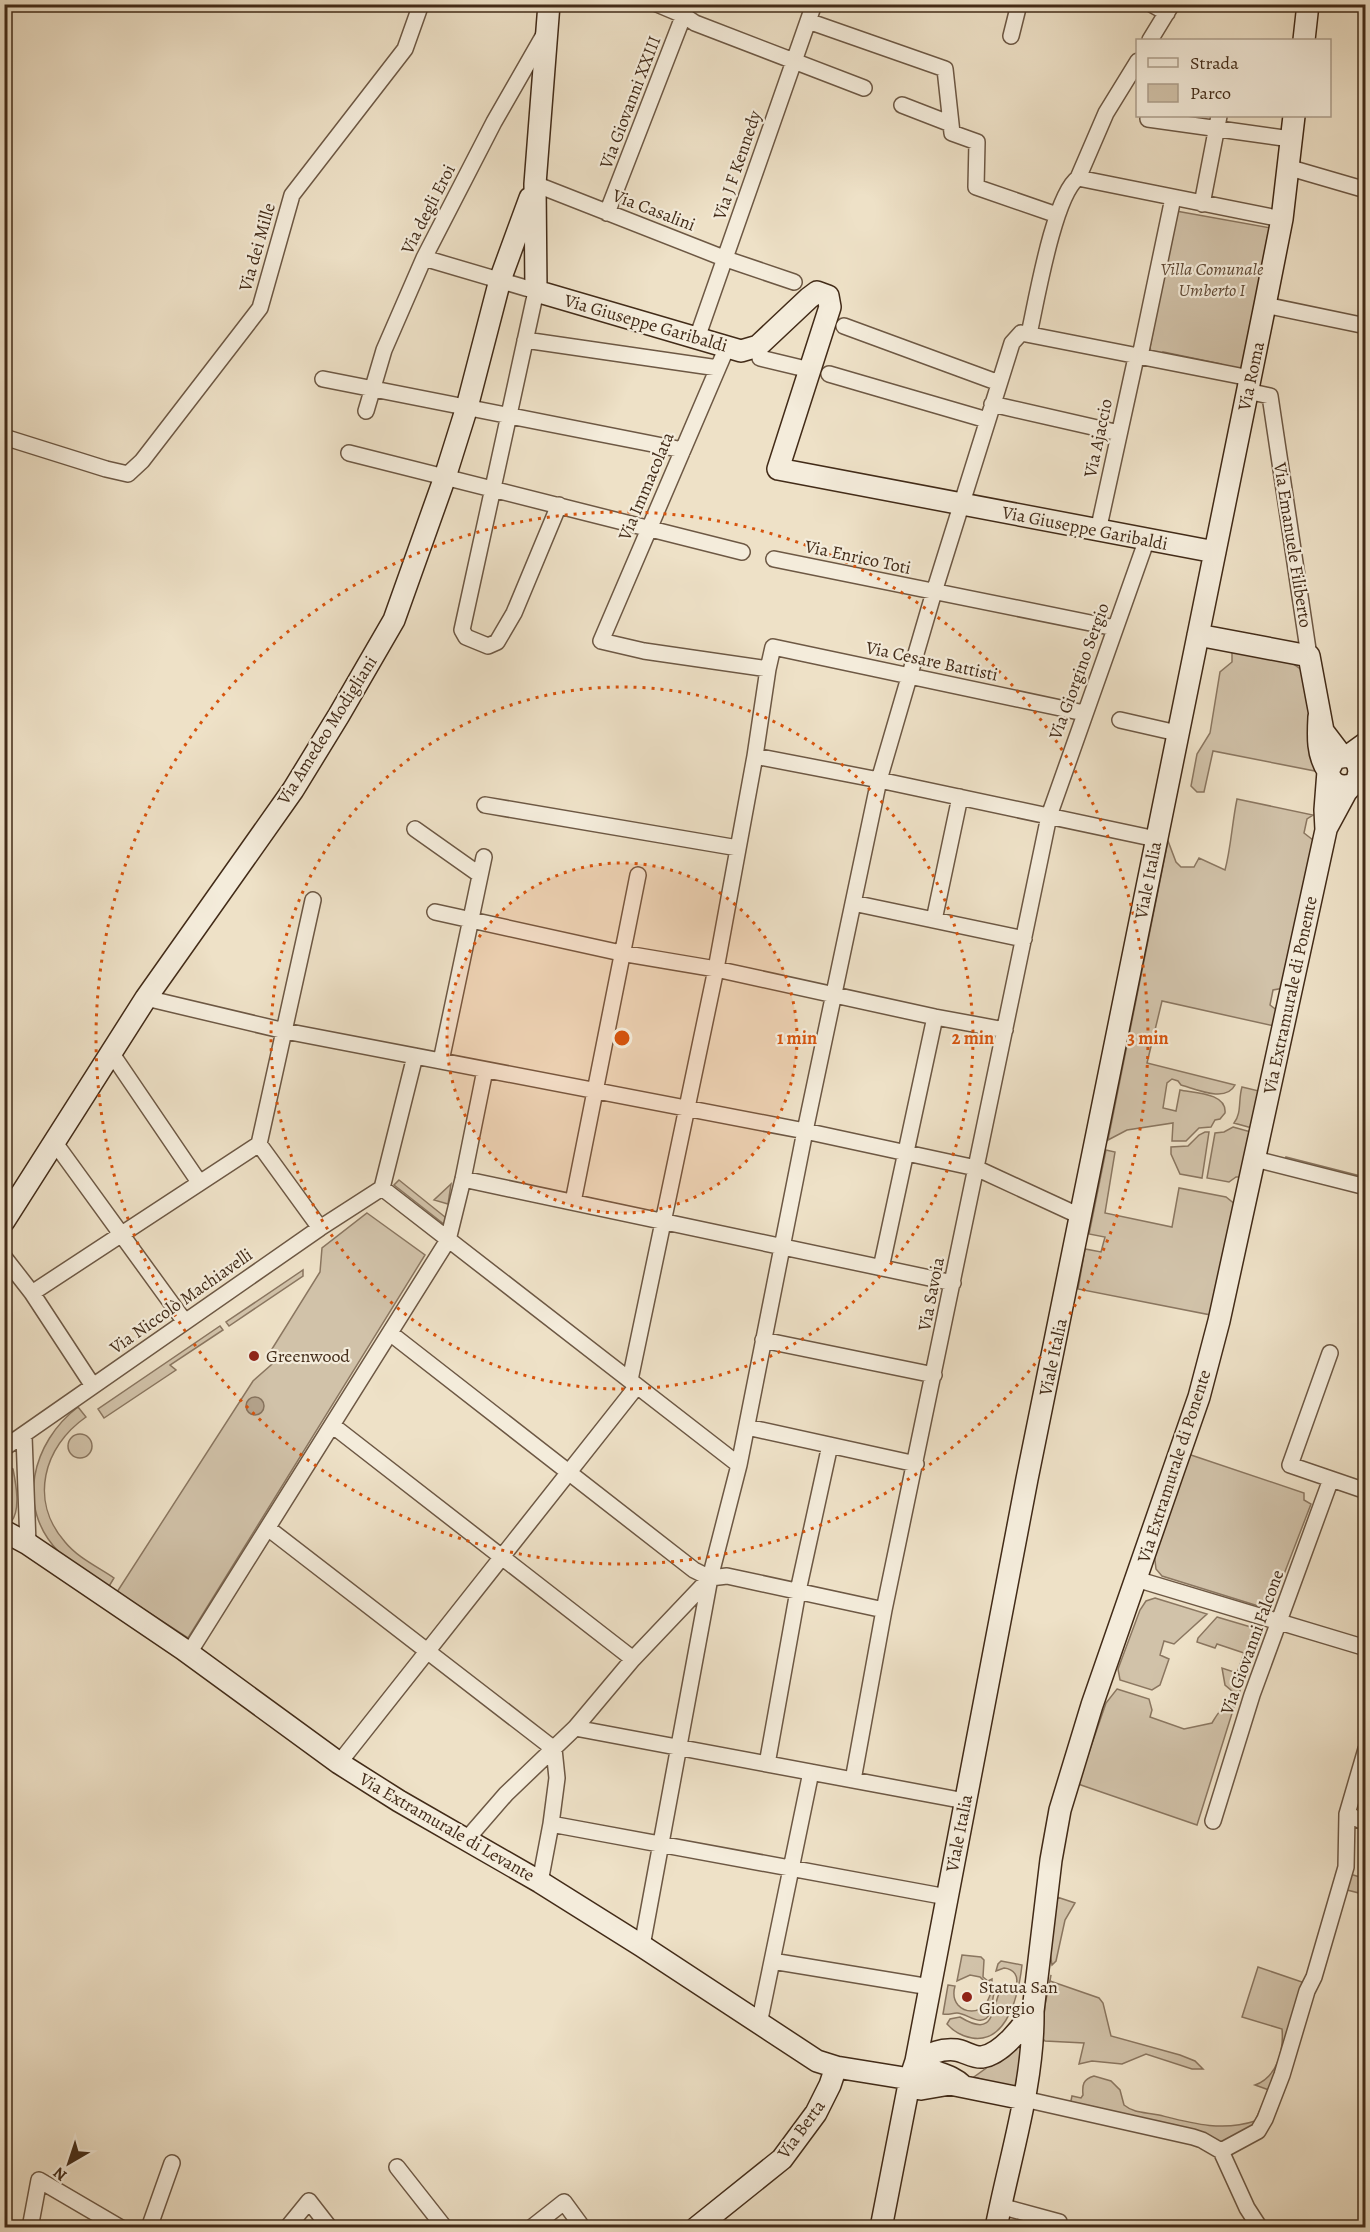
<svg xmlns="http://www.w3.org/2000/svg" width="1370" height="2232" viewBox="0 0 1370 2232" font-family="Alegreya,serif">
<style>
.green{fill:#d1c2a9;stroke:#8a7660;stroke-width:1.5}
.water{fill:#b4a38c;stroke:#86735e;stroke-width:1.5}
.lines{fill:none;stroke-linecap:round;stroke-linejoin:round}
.street-casing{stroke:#6d5844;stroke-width:18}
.secondary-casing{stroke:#422b18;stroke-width:24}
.street{stroke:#f4ecdb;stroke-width:15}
.secondary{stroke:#f4ecdb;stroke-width:21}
.ring{fill:none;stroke:#d7540d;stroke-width:3;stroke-dasharray:3 6}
.poi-dot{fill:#8f2418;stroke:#f4ecdb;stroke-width:2}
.labels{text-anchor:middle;stroke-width:4.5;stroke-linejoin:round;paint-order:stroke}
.street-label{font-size:18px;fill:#422b18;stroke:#f4ecdb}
.park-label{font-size:18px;font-style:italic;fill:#5f4935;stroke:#f4ecdb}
.poi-label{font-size:18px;fill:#422b18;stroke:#f4ecdb;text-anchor:start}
.centre{fill:#d7540d;stroke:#f4ecdb;stroke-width:3}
.ring-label{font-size:18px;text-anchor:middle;font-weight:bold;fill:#d7540d;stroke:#f4ecdb;stroke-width:4.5;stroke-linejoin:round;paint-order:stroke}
</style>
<rect width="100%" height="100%" fill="#eee1c7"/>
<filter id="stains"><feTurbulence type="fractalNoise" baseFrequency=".00333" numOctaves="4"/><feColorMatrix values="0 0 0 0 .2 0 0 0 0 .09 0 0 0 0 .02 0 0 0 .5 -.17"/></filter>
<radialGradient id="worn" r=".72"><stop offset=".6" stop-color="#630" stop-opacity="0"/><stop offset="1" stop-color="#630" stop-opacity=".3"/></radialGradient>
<path class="green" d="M1176 211 1271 228 1243 369 1241 371 1223 367 1221 364 1163 352 1162 357 1151 352 1150 347Z
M1232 652 1292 663 1303 671 1309 693 1315 771 1213 751 1204 792H1197L1191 786 1197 754 1210 733 1220 672 1232 662Z
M1237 799 1313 815 1307 819 1304 833 1313 840 1284 988 1273 990 1270 1005 1278 1011 1274 1026 1162 1001 1147 1063 1235 1085C1226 1103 1196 1089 1181 1085L1178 1081 1172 1079 1167 1083 1163 1108 1176 1111 1180 1090C1195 1093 1227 1093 1225 1113L1220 1119 1215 1120 1211 1127 1199 1128 1186 1141H1172L1173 1123 1127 1130 1108 1140 1168 841 1176 862 1181 867H1194L1199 858 1225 870C1231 848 1232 823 1237 799Z
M1242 1087 1259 1091 1252 1128 1234 1123C1242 1113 1238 1100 1242 1087Z
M1233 1127 1251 1132 1242 1177H1236L1229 1182 1207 1178 1215 1133 1224 1132Z
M1205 1132H1209L1202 1178 1180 1174 1171 1154V1147L1188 1146 1199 1135Z
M1106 1150 1115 1152 1105 1213 1172 1227 1179 1188 1226 1197 1236 1205 1211 1315 1078 1289 1085 1249 1101 1252 1105 1237 1089 1234Z
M1286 1157 1365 1177V1184L1284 1164Z
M399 1180 445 1217V1225L394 1185Z
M451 1184 448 1204 434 1200Z
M367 1213 425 1255 188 1638 117 1592 253 1381 279 1358 272 1349 320 1272 322 1248Z
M303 1270V1276L229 1326 226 1322Z
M220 1326 223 1330 170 1365 176 1370 104 1418 98 1409Z
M78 1407 86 1417C43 1447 29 1501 65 1542 78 1558 98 1567 114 1578L108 1588C92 1577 72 1566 59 1552 15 1508 32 1442 78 1407Z
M68 1446a12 12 0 1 1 24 0a12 12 0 1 1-24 0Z
M1188 1454 1304 1493V1500L1311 1504 1271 1608 1268 1609 1162 1576 1156 1569 1154 1552Z
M7 1466 13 1469C16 1484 21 1510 11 1522L5 1519 4 1467Z
M1155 1598 1207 1614 1174 1644 1164 1641 1160 1655 1169 1659 1160 1685 1152 1690 1120 1680 1118 1669 1140 1610 1146 1601Z
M1217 1617 1261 1630 1238 1696 1225 1685 1222 1668 1237 1673 1244 1653 1217 1644 1215 1648 1197 1642 1198 1638Z
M1117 1689 1149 1699 1152 1710 1150 1717 1184 1729 1212 1723C1218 1713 1221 1706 1234 1707L1197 1825 1078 1784 1106 1703Z
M1350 1874 1363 1878 1359 1893 1343 1889Z
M1057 1897 1075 1903 1065 1920 1056 1961 1052 1965C1047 1944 1054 1918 1057 1897Z
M962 1955 981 1957 984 1960 983 1977 988 1981 992 1979V1983L987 1984 980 1977 970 1975 957 1981Z
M1001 1961 1022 1965C1019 1992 1008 2044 972 2038 961 2036 954 2032 947 2024L950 2019 960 2017C991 2036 991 2017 999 1993L1010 1992 1016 1986C1019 1976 1014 1969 1004 1968L996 1971 998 1964Z
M1258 1967 1302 1982C1298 2015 1276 2111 1252 2133 1247 2138 1233 2142 1226 2143 1214 2144 1203 2135 1192 2132 1151 2122 1111 2114 1070 2105L1072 2096 1081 2098 1083 2095C1082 2085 1083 2079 1094 2076L1111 2081 1120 2090 1124 2105C1135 2114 1146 2112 1159 2115 1191 2123 1222 2132 1255 2121L1269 2090 1255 2085C1277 2077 1284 2051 1282 2029L1242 2017Z
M1051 1975 1050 1981 1099 1998 1103 2003 1111 2036 1180 2055 1195 2061 1203 2069H1192L1146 2054 1122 2064 1092 2061 1079 2064 1084 2043 1045 2041 1042 2038 1045 2005Z
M948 1985 955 1986C953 1993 953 1999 958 2005 965 2013 978 2013 985 2005 990 1999 989 1993 995 1988L996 1990C990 1998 995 2004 991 2012 982 2030 968 2013 957 2013 952 2013 949 2015 943 2014Z
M1025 2040 1017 2090 974 2077Z"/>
<path class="water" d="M246 1406a9 9 0 1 1 18 0a9 9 0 1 1-18 0Z"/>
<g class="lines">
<g class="street-casing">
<path id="street" d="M657 4 683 15 695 23 864 88
M1151 4 1167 13
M808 21 945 69 952 133 977 142 976 187 1057 215
M1011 36 1019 4
M1150 40 1172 4
M902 105 951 124
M1148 119 1291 139
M1287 167 1366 190
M1078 178 1282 219
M535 184 726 259 794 282
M1202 204 1219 116
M607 213 688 4
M424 258 536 291 462 630 466 637 488 646 497 642 514 613 559 505
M1265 305 1366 326
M844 326 999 383
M1029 334C1036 303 1054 195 1078 178L1106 113 1138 61
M697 338 814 4
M525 340 718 368
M727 347 601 641 644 651 768 669 773 647 1084 713
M760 358 810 370
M829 374 987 420
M323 379 683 450
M1247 391 1270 396 1309 656
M992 404 1119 433
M366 411 384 350 424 258 494 122 545 33
M4 437 106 469 128 474 142 461 260 308 292 195 405 49 421 4
M349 453 742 552
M1098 531 1135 362 1140 356 1173 198
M774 559 1115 628
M1120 720 1177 733
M755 756 879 780 1156 839
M485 805 738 848
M415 829 480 875
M853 903 1024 939
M435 912 621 953 716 969 935 1017 1005 1030
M934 920 960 797
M146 998 285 1031 805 1131 976 1168 1082 1217
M112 1054 199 1182
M441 1061 484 857
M55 1143 185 1322
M259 1144 320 1228
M1255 1159 1366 1187
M463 1179 953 1283
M382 1188 739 1465
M382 1188 415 1056
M573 1202 638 875
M4 1257 32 1293 93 1386
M881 1268 935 1017
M32 1293 259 1144 313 900
M390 1333 694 1570 710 1578 727 1576 884 1610
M763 1340 934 1375
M1330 1353 1290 1465 1366 1491
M630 1380 716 969 755 756 768 669
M332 1425 633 1659
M747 1427 916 1464
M24 1436 28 1544
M4 1448 320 1228 382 1188
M269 1529 554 1749 557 1778 551 1824 540 1882
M1136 1579 1366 1648
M189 1653 448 1240 463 1179 485 1070
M575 1728 965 1801
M339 1763 637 1386
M767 1764 798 1591 830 1445
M853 1780 884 1610 1049 816 1147 539
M1347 1814 1366 1749
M1213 1821 1252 1695 1331 1479
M551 1824 947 1897
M466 1840 506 1794 575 1728 633 1659 710 1578
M642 1946 710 1578 739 1465 805 1131 879 780 934 592 1012 343 1021 333 1250 378
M772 1961 930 1987
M759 2024 811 1772
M1024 2099 1193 2137 1202 2140 1221 2151 1247 2208 1260 2228
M1221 2151 1258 2131 1265 2119 1282 2075 1307 1991 1314 1977 1346 1867 1347 1814 1366 1823
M397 2167 445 2228
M1000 2206 1059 2222 1060 2228
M30 2228 39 2180 121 2228
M149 2228 172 2163
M287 2228 309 2201 330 2228
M531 2228 564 2202 583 2228"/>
</g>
<g class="secondary-casing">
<path id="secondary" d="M549 4 535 184 536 291 741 351 758 346 809 298 817 292 828 296 830 307 778 469 1215 552
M1304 40 1308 4
M1198 635 1309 656 1323 731 1342 756
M1348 756 1366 743
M1326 829 1346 792 1357 780 1359 772 1358 765 1354 759 1348 756 1335 758 1328 771C1331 783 1338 788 1351 785
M4 1221 146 998 293 790 339 715 394 620 445 477 467 407 500 280 530 198
M4 1531 28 1544 183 1649 339 1763 399 1801 540 1882 642 1946 817 2061 836 2067 910 2079
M910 2079 921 2089 950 2084 1024 2099
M963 2086C949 2072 930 2074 916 2061 928 2054 942 2048 956 2050 964 2051 974 2058 982 2057 1002 2054 1023 2026 1033 2011
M696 2228 782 2159 816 2113 830 2085 836 2067
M881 2228 910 2079 916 2061 1027 1479 1265 305 1282 219 1294 116
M996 2228C1010 2156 1034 2084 1033 2011L1051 1860 1060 1810 1092 1705 1199 1397 1219 1321 1326 830 1325 810 1328 771C1317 755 1318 736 1319 717"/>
</g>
<use href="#street" class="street"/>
<use href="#secondary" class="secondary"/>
</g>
<circle cx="622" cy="1038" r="175" fill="#d7540d" fill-opacity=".12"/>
<g class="ring">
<circle cx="622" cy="1038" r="175"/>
<circle cx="622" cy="1038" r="351"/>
<circle cx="622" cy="1038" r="526"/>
</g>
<g class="poi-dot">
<circle cx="254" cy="1356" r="6"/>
<circle cx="967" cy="1997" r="6"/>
</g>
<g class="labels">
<g class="street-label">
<text transform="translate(630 102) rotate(-69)" y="6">Via Giovanni XXIII</text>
<text transform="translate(737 165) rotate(-71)" y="6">Via J F Kennedy</text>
<text transform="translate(428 209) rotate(-63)" y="6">Via degli Eroi</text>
<text transform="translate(654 210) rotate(21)" y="6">Via Casalini</text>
<text transform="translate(257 247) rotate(-74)" y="6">Via dei Mille</text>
<text transform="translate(646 323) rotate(16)" y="6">Via Giuseppe Garibaldi</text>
<text transform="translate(1251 376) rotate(-78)" y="6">Via Roma</text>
<text transform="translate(1098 438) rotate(-78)" y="6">Via Ajaccio</text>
<text transform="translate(646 486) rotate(-67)" y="6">Via Immacolata</text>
<text transform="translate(1085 528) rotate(11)" y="6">Via Giuseppe Garibaldi</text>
<text transform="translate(1293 545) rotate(81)" y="6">Via Emanuele Filiberto</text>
<text transform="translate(858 557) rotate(12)" y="6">Via Enrico Toti</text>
<text transform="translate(932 661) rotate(12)" y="6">Via Cesare Battisti</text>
<text transform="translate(1079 671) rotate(-70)" y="6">Via Giorgino Sergio</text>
<text transform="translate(327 730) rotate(-58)" y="6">Via Amedeo Modigliani</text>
<text transform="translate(1148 880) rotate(-79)" y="6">Viale Italia</text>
<text transform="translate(1290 995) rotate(-78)" y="6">Via Extramurale di Ponente</text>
<text transform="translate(931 1294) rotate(-79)" y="6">Via Savoia</text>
<text transform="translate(181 1301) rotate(-35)" y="6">Via Niccolò Machiavelli</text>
<text transform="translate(1053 1357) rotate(-78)" y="6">Viale Italia</text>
<text transform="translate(1174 1466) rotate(-72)" y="6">Via Extramurale di Ponente</text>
<text transform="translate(1252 1642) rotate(-70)" y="6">Via Giovanni Falcone</text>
<text transform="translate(447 1827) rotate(30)" y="6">Via Extramurale di Levante</text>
<text transform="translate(959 1833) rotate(-79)" y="6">Viale Italia</text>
<text transform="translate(801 2129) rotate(-54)" y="6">Via Berta</text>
</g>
<g class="park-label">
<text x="1212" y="275">Villa Comunale<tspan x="1212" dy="21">Umberto I</tspan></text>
</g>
<g class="poi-label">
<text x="266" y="1362">Greenwood</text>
<text x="979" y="1993">Statua San<tspan x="979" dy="21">Giorgio</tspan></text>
</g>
</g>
<circle cx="622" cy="1038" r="9" class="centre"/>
<g class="ring-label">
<text x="797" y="1044">1 min</text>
<text x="973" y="1044">2 min</text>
<text x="1148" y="1044">3 min</text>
</g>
<rect width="1370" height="2232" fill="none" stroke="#eee1c7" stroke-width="24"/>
<rect x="6" y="6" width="1358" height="2220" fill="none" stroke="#422b18" stroke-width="3"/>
<rect x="12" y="12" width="1346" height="2208" fill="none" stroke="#422b18" stroke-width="1.5"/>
<rect x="1136" y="39" width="195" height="78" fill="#f4ecdb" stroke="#ad9f8d" stroke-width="1.5"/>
<rect x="1148" y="58" width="30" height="9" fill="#f4ecdb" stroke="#ad9f8d" stroke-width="1.5"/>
<text x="1190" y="69" font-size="18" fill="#422b18">Strada</text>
<rect x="1148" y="84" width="30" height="18" fill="#d1c2a9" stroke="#ad9f8d" stroke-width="1.5"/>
<text x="1190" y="99" font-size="18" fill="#422b18">Parco</text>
<g transform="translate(69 2163) rotate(219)" stroke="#f4ecdb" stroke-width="4.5" paint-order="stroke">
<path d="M0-4.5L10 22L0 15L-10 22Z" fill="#422b18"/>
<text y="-9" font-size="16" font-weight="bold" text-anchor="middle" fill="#422b18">N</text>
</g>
<rect width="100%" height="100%" filter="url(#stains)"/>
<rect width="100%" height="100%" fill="url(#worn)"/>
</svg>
